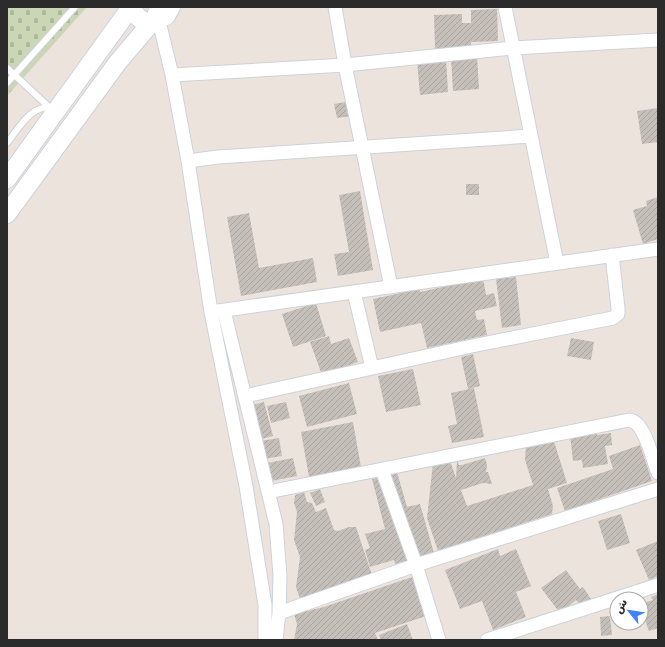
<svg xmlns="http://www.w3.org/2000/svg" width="665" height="647" viewBox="0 0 665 647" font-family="'DejaVu Sans','Noto Naskh Arabic',sans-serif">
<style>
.cemetery{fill:url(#cemetery-stones)}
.building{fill:url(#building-hatch)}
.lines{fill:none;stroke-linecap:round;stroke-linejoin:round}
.lane-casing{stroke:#ccd2dc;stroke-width:8}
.street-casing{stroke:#ccd2dc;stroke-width:15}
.secondary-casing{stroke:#ccd2dc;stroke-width:20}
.lane{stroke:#fff;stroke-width:6}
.street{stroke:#fff;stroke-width:13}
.secondary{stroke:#fff;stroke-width:18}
</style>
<defs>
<pattern id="cemetery-stones" width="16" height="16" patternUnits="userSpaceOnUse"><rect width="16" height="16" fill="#cbd6b5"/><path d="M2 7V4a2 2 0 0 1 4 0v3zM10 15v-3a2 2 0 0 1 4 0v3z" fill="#aeb89c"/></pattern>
<pattern id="building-hatch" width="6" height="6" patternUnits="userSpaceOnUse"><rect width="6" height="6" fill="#c5bfb9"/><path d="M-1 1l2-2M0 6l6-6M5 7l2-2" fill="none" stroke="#a9a49f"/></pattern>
</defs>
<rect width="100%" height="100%" fill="#ede3dd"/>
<path class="cemetery" d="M7 7H87L7 96Z"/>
<path class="building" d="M497 9 498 41 471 42V49L435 50 434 15 462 14V23H471V10Z
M477 54 479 89 453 91 451 56Z
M446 58 448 92 420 95 417 60Z
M351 101 353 116 337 118 334 104Z
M658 108V142L642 144 637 111Z
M466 184H479V195H466Z
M360 191 373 270 338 276 334 254 349 252 339 195Z
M658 197V239L643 244 633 210 647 206 646 201Z
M249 213 259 268 313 258 317 282 241 296 227 217Z
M516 277 521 325 502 328 496 279Z
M483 278 486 295 494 293 497 306 475 311 477 320 484 319 487 335 427 348 421 323 380 332 373 299 420 289V292Z
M316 303 326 336 293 347 282 314Z
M329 336 331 344 349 338 358 362 322 375 310 342Z
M571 338 594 342 591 360 567 356Z
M473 354 480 386 468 389 461 357Z
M413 369 421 405 386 412 378 376Z
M349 383 357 414 307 427 299 396Z
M474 388 484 437 452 443 448 426 457 424 451 393Z
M264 402 273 436 261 439 252 405Z
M286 402 290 418 271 423 267 406Z
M353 422 361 467 309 477 301 432Z
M596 431 597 435 611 433 612 445 605 446 608 464 583 468 582 460 573 461 570 435Z
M279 438 282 456 264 459 260 441Z
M553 438 567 483 548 489 553 506 552 514 438 551 427 518 433 463 449 458 456 478 457 460 459 465H462L485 458 487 465 486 472H488L492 484 483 483 461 490 467 506 533 485 525 460 526 444Z
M640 445 652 481 565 511 557 488 613 469 609 456Z
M293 458 297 476 271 481 267 463Z
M397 472 407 507 420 504 434 553 395 564 394 560 370 567 365 550 370 548 365 534 385 529 372 479Z
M320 489 325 502 316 506 310 493Z
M304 492 307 502 312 503 316 512 326 508 334 530 338 531 349 527H356L372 575 304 599H300L296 587 300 557 294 540 297 512 294 503 295 495Z
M621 514 630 543 607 550 598 521Z
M658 541V576L649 580 636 550Z
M498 549 500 556 516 549 531 586 516 592 526 617 493 630 482 601 460 609 445 570Z
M566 570 580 589 583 587 591 599 581 606 576 600 560 613 541 588Z
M421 574 435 613 375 633 378 640H294L297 624 294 614 324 607Z
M658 594V628L649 631 641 610V604L653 600 651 597Z
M610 616 612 635 601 636 600 617Z
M407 624 413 640H381L379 635Z"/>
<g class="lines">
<g class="lane-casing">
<path id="lane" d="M7 68 49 107
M7 83 75 7
M7 143C22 124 30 105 56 107"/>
</g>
<g class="street-casing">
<path id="street" d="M335 7 345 65 391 287
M505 7 557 263
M157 13 172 75 188 161 211 312 246 486 265 605V640
M172 75 345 65 513 48 658 40
M188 161 218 157 531 136
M354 292 372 368
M224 311 276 524 280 576 279 613 276 640
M211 312 658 249
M245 396 472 346 613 318 618 314V308L612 255
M382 470 416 565 439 640
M268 492 629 420C645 421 652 459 658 473
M279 613 416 565 658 489
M487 640 658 585"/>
</g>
<g class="secondary-casing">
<path id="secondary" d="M131 7C136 18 144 24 157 22V13L166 16 171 7
M7 179 131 7
M7 214 118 62 152 22"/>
</g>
<use href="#lane" class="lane"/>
<use href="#street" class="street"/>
<use href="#secondary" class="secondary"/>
</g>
<rect width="665" height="647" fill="none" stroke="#2b2b2b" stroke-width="16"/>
<g transform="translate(629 611) rotate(300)"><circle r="19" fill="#ffffff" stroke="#aaaaaa"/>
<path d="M0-3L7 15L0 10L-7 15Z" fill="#4083f7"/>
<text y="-6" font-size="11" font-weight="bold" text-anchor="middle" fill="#2b2b2b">ش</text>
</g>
</svg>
